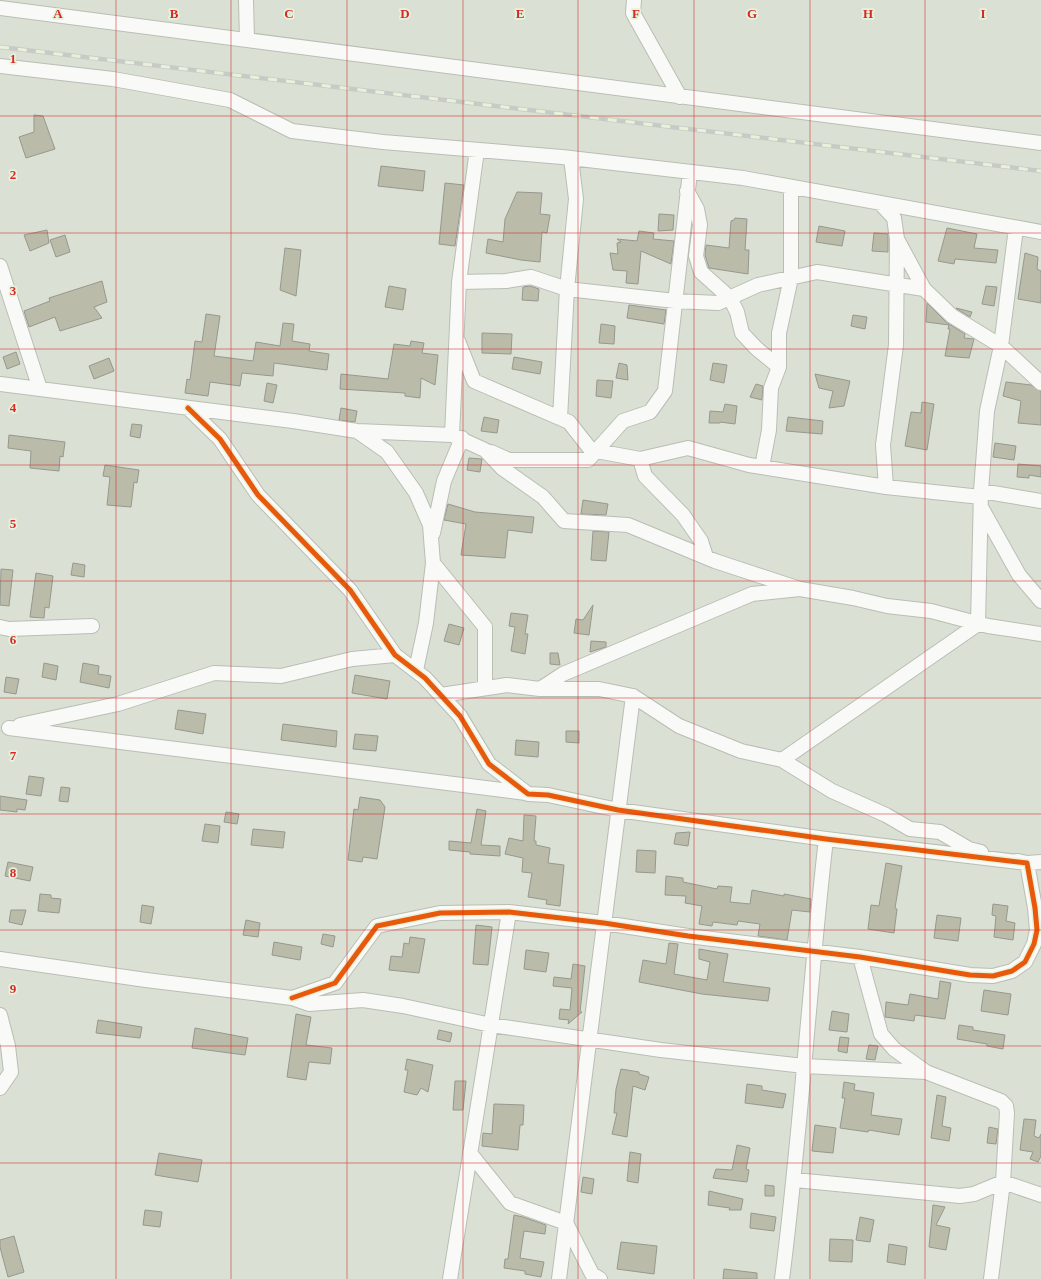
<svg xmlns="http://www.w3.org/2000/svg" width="1041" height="1279" viewBox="0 0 1041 1279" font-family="Georgia,serif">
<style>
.building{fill:#babca9;stroke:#96988f}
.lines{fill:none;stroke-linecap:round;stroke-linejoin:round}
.minor-casing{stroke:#b9beb4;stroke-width:16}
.minor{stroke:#f9faf8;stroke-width:14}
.rail-casing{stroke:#c8cac6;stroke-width:4.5}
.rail{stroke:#e7f2db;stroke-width:3;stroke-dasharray:9;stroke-linecap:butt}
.cycleway-casing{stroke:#e7f2db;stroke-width:8}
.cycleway{stroke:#e8590c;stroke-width:5}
.grid{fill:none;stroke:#d62828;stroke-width:1;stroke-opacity:0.55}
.grid-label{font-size:13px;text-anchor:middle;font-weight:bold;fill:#d62828;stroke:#e7f2db;stroke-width:3.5;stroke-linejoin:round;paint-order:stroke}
</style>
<rect width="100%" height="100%" fill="#dae0d3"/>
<path class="building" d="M34 115 43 116 55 149 26 158 19 137 34 132Z
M381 166 425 171 423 191 378 186Z
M445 183 464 185 455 246 439 244Z
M517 192 542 193 540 214 550 215 547 233 542 232 540 262 521 260 486 253 488 239 503 242 505 219Z
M659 214 674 215 673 230 658 231Z
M735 218 747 219 745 250H749L748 274 709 268 705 255 706 245 729 248 731 221 734 220Z
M819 226 845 231 842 246 816 242Z
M947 228 977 234 974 248 998 250 996 263 955 259 954 264 938 261Z
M47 230 49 243 30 251 24 235Z
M639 231 654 233 653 239 674 241 671 264 641 251 638 284 626 283 627 271 613 270 610 253 618 254 617 243 621 242 617 239 637 241Z
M874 233 888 234V252L872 251Z
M65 235 70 252 56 257 50 240Z
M285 248 301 250 296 296 280 290Z
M1025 253 1038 257 1037 269 1041 271V303L1018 299Z
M102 281 107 302 94 307 102 318 60 331 55 317 29 327 24 311 50 301 49 298Z
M389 286 406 289 403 310 385 307Z
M530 286 539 289 538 301 522 300 523 287Z
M986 286 997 287 994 306 982 304Z
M927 303 946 322 965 334 964 338 974 339 969 358 945 356 950 329H948L949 325 926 322Z
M629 305 666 310 664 324 627 318Z
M956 308 972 312 970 317 957 309Z
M206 314 220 316 214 356 253 361 256 342 280 346 283 323 294 324 292 341 310 344 309 351 329 354 327 370 274 363 273 376 242 373 240 386 210 382 208 396 185 393 187 379 190 380 195 341 202 342Z
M853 315 867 317 865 329 851 326Z
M601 324 615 326 614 344 599 343Z
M482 333 512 334 511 354 482 353Z
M411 341 424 343 422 353 438 355 435 385 421 378 420 398 405 396V393L340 389 341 374 388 379 394 344 410 346Z
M16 352 20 364 7 369 3 357Z
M514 357 542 362 540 374 512 369Z
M109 358 114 371 94 379 89 366Z
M619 363 627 365 628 380 616 378Z
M713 363 727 365 724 383 710 380Z
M815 374 850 381 844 406 829 408 833 391 819 388Z
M597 380 613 381 611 398 596 396Z
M1006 382 1031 385 1041 391V425L1018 423 1021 401 1003 396Z
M267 383 277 385 273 403 264 401Z
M756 384 763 386 762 400 750 397Z
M922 402 934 404 927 450 905 446 911 412 921 413Z
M725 404 737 406 735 424 720 422V423H709L710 411 723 412Z
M341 408 357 411 355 422 339 420Z
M484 417 499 420 497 433 481 431Z
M788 417 823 421 822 434 786 431Z
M132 424 142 425 140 438 130 436Z
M9 435 65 442 63 457 60 456 59 471 30 468 31 451 8 448Z
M995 443 1016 446 1014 460 993 457Z
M469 458 482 459 480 472 467 470Z
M1018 464 1041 466V477L1029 475V478L1017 477Z
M105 465 139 470 137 483 134 482 131 507 107 505 110 477 103 476Z
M583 500 608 504 606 515 581 514Z
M448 504 475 512 534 517 532 533 508 530 505 558 461 555 466 524 444 520Z
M593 531 609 532 606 561 591 560Z
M73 563 85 565 84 577 71 575Z
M1 569 13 570 9 606 0 605Z
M36 573 53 576 49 608 45 607 44 618 30 617Z
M593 605 589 635 574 633 576 619 583 620Z
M511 613 528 615 525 634H528L525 654 511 651 515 627 509 626Z
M449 624 464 628 459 645 444 641Z
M591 641 606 642V647L590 652Z
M550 653H558L560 665 550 664Z
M44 663 58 666 56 680 42 677Z
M83 663 99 666 98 674 111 676 109 688 80 682Z
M355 675 390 681 387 699 352 693Z
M6 677 19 679 16 694 4 692Z
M178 710 206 714 203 734 175 729Z
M283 724 337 731 336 747 281 740Z
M566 731H579V743L566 742Z
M355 734 378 736 376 751 353 749Z
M516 740 539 742 538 757 515 755Z
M29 776 44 778 41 796 26 794Z
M61 787 70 788 68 802 59 801Z
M0 796 27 800 25 810 17 809V812L0 810Z
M360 797 380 800 385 807 377 859 363 857 362 862 348 860 354 809 358 810Z
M477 809 486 811 481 845 500 846V856L470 854V852L449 850V841L471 843Z
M226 812 239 814 237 824 224 822Z
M524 815 536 816 534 841H536V845L550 848 548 863 564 865 560 906 546 904 547 900 528 897 532 873 522 872 523 858 505 854 509 838 523 841Z
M205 824 220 826 218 843 202 841Z
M253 829 285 832 283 848 251 845Z
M690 832 688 846 674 844 676 833Z
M637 850 656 851 655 873 636 872Z
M8 862 33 867 30 881 5 876Z
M886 863 902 866 895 908 897 909 894 933 868 929 871 905 879 906Z
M666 876 683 878V882L717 889 718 886 732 887 730 902 750 904 752 890 784 896V894L811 899 810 912 792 910 787 940 758 936 760 924 738 921 737 925 713 922 712 926 699 924 702 906 685 903 686 896 665 895Z
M40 894 51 895V898L61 899 59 913 38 911Z
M993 904 1008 906 1006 921 1015 923 1013 940 994 937 996 916 992 915Z
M142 905 154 907 151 924 140 922Z
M11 910H26L22 925 9 922Z
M937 915 961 918 958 941 934 938Z
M246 920 260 923 258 937 243 935Z
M476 925 492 927 488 965 473 964Z
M323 934 335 936 333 947 321 944Z
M410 937 425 939 419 973 389 970 391 956 402 957 404 943 409 944Z
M274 942 302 947 300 960 272 955Z
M669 943 678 944 674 974 707 980 710 962 699 959V949L728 954 723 982 770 988 768 1001 702 994 639 982 643 960 666 964Z
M526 950 549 953 546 972 524 969Z
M573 964 585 966 580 1012H582L568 1024 569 1020 559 1019 560 1009 570 1010 572 988 553 986 554 977 571 979Z
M940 981 951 983 945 1019 915 1015 914 1021 885 1017 886 1002 908 1005 910 994 938 999Z
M984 990 1011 994 1008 1015 981 1011Z
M832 1011 849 1014 847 1032 829 1030Z
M296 1014 311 1017 306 1045 332 1048 330 1064 309 1062 306 1080 287 1077Z
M98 1020 142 1027 140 1038 96 1033Z
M959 1025 973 1027V1030L1005 1035 1003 1049 987 1046V1044L957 1039Z
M195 1028 248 1038 245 1055 192 1048Z
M439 1030 452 1033 450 1042 437 1039Z
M840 1037 849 1038 847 1053 838 1051Z
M869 1045 878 1046 875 1060 866 1059Z
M407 1059 433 1065 428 1092 421 1088 417 1095 404 1092 408 1070H405Z
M621 1069 639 1072V1074L649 1077 645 1090 633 1086 627 1137 612 1134 617 1113H614L616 1089Z
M455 1081H466L463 1110H453Z
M844 1082 855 1084 854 1090 874 1093 871 1115 902 1119 899 1135 869 1130 868 1132 840 1128 845 1098H842Z
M747 1084 762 1086V1090L786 1094 783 1108 745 1103Z
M937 1095 946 1097 942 1126 951 1128 949 1141 931 1138Z
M494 1104 524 1105 523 1125H520L518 1150 482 1146 483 1133 492 1134Z
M1024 1119 1036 1120 1034 1136 1039 1138 1041 1134V1156L1038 1162 1030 1159 1033 1152 1020 1150Z
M815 1125 836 1128 833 1153 812 1151Z
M989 1127 998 1129 996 1144 987 1143Z
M737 1145 750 1148 746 1169 749 1170 747 1182 713 1178 716 1169 732 1170Z
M630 1152 641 1154 638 1183 627 1181Z
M159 1153 202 1160 198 1182 155 1175Z
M583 1177 594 1179 592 1194 581 1192Z
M765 1185 774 1186V1196H765Z
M709 1191 743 1199 741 1210H729L730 1208 708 1205Z
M933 1205 945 1207 936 1225 950 1228 946 1250 929 1247Z
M145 1210 162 1212 160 1227 143 1225Z
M751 1213 776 1217 774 1231 750 1228Z
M514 1215 523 1217 546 1225 545 1234 524 1231 520 1258 544 1262 541 1277 525 1274V1271L504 1268 505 1259H508Z
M860 1217 874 1220 870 1242 856 1240Z
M14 1236 24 1272 8 1277 0 1247V1240Z
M830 1239 853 1240 852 1262 829 1261Z
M621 1242 657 1246 654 1274 617 1269Z
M889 1244 907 1247 905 1265 887 1262Z
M724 1269 757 1273V1279H723Z"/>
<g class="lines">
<g class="minor-casing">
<path id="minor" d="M246 0 247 40
M634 0 633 13 680 97
M0 8 1041 143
M0 66 113 79 230 100 292 131 383 142 562 157 743 178 1041 232
M687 191 697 209 700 225 696 256 701 272 730 298 737 312 742 333 756 348 779 367
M880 203 894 218 897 239 924 289 952 316 1001 346 1041 383
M1016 228 1001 346 987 411 981 491 1041 501
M0 266 40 389
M459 282 506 281 531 277 567 289 675 301 718 303 758 285 817 272 924 289
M458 341 474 381 569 422 591 450 640 459 645 476 683 515 701 541 706 557
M0 384 293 421 357 431 452 435 485 450 502 468 543 497 564 521 628 525 715 561 800 589
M188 408 220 439 258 495 350 590 395 655 425 678 460 716 489 764 528 794 548 795 618 810 826 839 1027 863 1035 908 1037 930 1034 944 1025 962 1012 971 993 976 970 975 860 957 688 936 604 923 509 912 440 913 377 926 335 983 292 998
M560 418 567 289 576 199 571 158
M357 431 387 452 416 493 430 525 433 563 485 627V687
M452 435 459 282 477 150
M491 452 509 460H588L623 421 650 412 665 391 690 172
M640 459 688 448 749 465 886 487 981 497
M762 467 769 430 771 388 779 367V333L791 278V187
M886 487 883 445 896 345 897 239
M981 507 1019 575 1041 601
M433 533 444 481 462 438
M0 627 9 629 92 626
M416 670 426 623 433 563
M540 689H599L633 696 679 726 741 751 782 760 832 791 886 815 910 829 940 832 969 849 981 852
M441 695 507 685 540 689 563 674 752 594 800 589 853 598 887 606 931 611 988 626 1041 634
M20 725 118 704 214 673 281 676 352 659 395 655
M9 728 526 793
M782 760 978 624 981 491
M1018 861 1027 863 1041 862
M860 957 881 1034 894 1049 926 1072 1001 1101 1006 1106 1007 1113 1003 1182 991 1279
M0 959 146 980 292 998 309 1004 363 1000 403 1006 491 1025 661 1050 804 1066 926 1072
M0 1015 8 1046 11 1072 0 1088
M470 1153 510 1203 566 1223 592 1274 600 1279
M795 1180 960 1196 974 1194 1003 1182 1041 1195
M450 1279 509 912
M559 1279 633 696
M782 1279C801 1133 809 986 826 839"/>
</g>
<use href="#minor" class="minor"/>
<g class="rail-casing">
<path id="rail" d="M0 47 1041 171"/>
</g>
<use href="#rail" class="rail"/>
<g class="cycleway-casing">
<path id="cycleway" d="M188 408 220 439 258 495 350 590 395 655 425 678 460 716 489 764 528 794 548 795 618 810 826 839 1027 863 1035 908 1037 930 1034 944 1025 962 1012 971 993 976 970 975 860 957 688 936 604 923 509 912 440 913 377 926 335 983 292 998"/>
</g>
<use href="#cycleway" class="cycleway"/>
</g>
<path class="grid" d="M116 0V1279M231 0V1279M347 0V1279M463 0V1279M578 0V1279M694 0V1279M810 0V1279M925 0V1279M0 116H1041M0 233H1041M0 349H1041M0 465H1041M0 581H1041M0 698H1041M0 814H1041M0 930H1041M0 1046H1041M0 1163H1041"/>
<g class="grid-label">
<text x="58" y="18">A</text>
<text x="174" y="18">B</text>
<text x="289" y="18">C</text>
<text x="405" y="18">D</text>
<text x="520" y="18">E</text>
<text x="636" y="18">F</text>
<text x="752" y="18">G</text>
<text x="868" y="18">H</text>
<text x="983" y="18">I</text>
<text x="13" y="63">1</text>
<text x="13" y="179">2</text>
<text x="13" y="295">3</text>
<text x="13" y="412">4</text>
<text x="13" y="528">5</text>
<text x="13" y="644">6</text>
<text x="13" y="760">7</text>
<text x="13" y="877">8</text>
<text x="13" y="993">9</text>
</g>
</svg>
